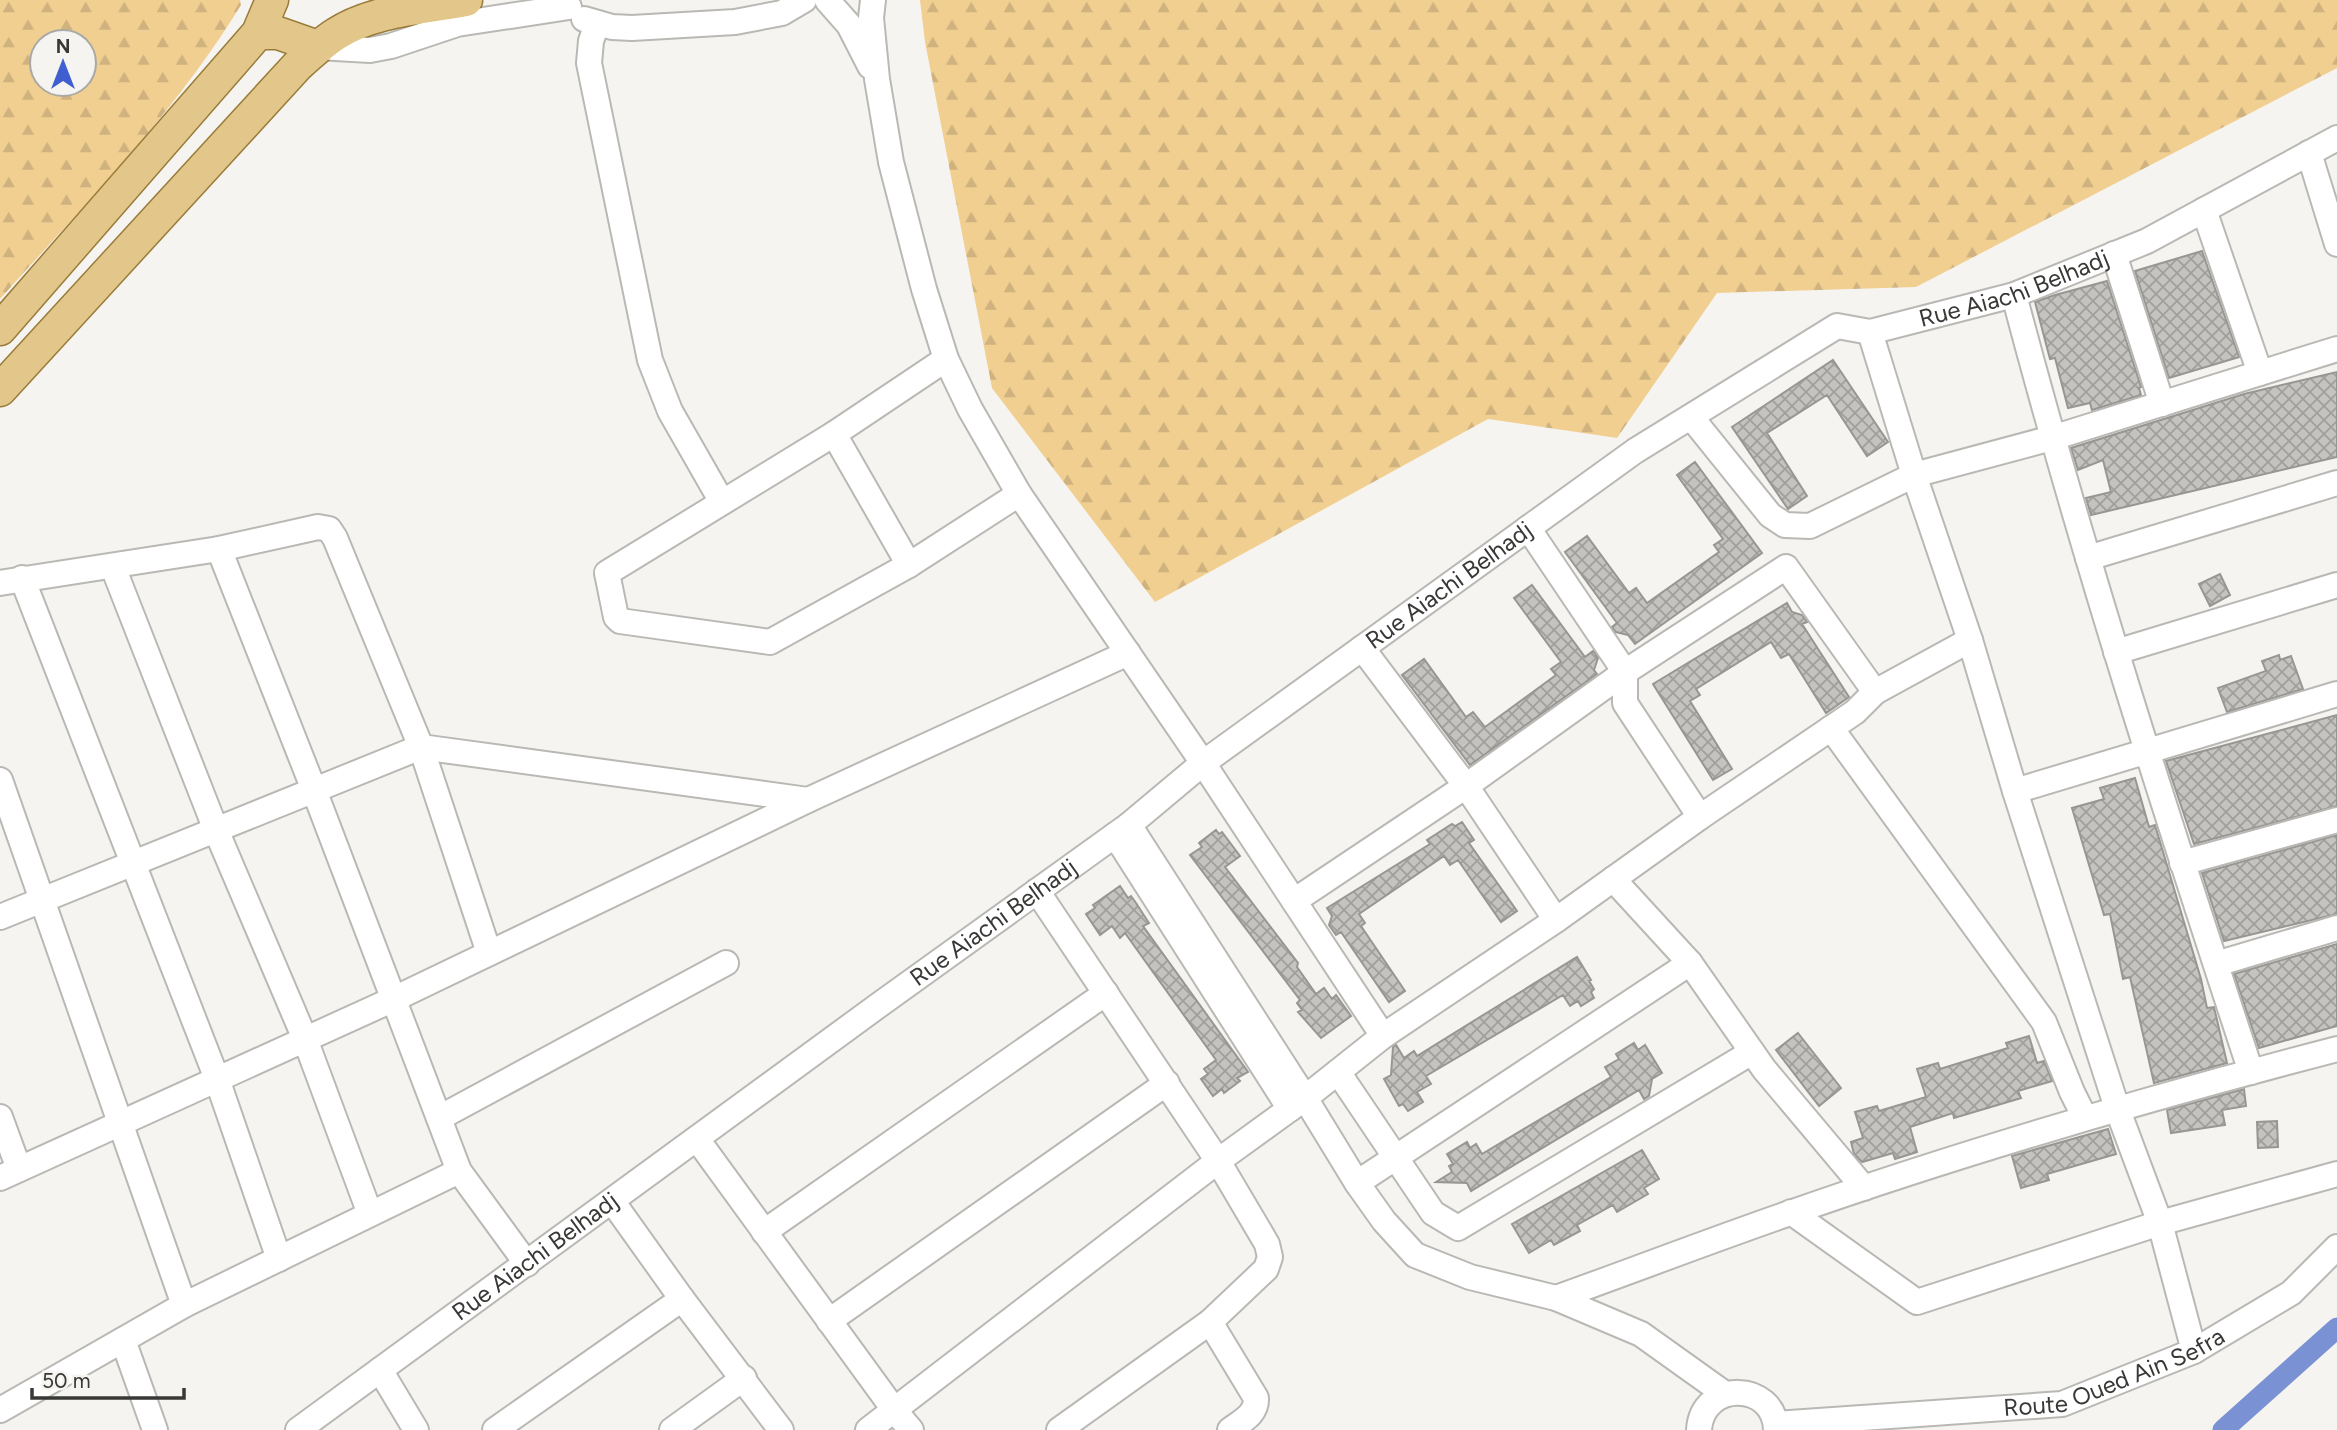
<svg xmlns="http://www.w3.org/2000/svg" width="2337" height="1430" viewBox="0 0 2337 1430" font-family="Figtree,sans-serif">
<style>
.forest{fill:url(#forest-firs);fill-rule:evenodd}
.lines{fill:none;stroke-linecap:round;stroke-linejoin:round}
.canal{stroke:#7a92d3;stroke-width:21}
.building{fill:url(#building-cross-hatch);stroke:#989693;stroke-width:2}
.minor-casing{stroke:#bab8b4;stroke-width:28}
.major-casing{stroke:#9a7c3a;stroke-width:35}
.minor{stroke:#fff;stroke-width:24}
.major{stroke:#e2c68a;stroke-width:32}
.labels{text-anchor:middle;stroke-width:7;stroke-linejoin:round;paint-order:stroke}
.street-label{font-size:24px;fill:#383836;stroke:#f6f4f0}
</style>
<defs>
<pattern id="forest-firs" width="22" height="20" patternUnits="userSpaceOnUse" patternTransform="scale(1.75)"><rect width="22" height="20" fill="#f0cf91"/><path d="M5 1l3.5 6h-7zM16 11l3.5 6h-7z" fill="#cfb27e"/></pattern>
<pattern id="building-cross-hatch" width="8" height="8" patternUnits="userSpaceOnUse" patternTransform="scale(1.75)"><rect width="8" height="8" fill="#c5c3bf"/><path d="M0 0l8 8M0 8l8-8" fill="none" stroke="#a19f9c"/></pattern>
</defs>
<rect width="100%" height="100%" fill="#f6f4f0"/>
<path class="forest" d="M0 0H240L241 5C175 113 84 205 0 299ZM84 42V84H42V42Z
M920 0H2337V68L1916 287 1717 293 1617 438 1488 419 1155 602 992 388 925 42Z"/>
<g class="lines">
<path class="canal" d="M2223 1430 2337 1328"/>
</g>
<path class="building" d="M2202 251 2239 357 2169 378 2135 271Z
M2107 281 2141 387 2139 388 2141 395 2092 410 2090 403 2068 408 2055 358 2050 359 2035 302 2055 295Z
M1833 360 1888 442 1867 456 1827 395 1767 433 1807 496 1788 509 1732 427Z
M2337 372V457L2091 515 2086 498 2111 492 2103 460 2078 470 2071 448 2244 394Z
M1695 462 1762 553 1635 644 1628 635 1616 632 1612 627 1617 623 1565 552 1587 536 1629 593 1636 588 1647 603 1719 552 1714 545 1723 539 1677 475Z
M2220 574 2230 595 2210 606 2199 584Z
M1532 585 1585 657 1593 651 1598 658 1594 670 1597 674 1470 765 1402 675 1424 659 1466 717 1473 712 1485 727 1556 675 1551 669 1561 662 1514 598Z
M1787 603 1792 612 1802 615 1807 622 1802 624 1849 697 1826 713 1789 654 1781 658 1771 642 1696 689 1700 695 1690 701 1732 769 1713 780 1653 684Z
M2279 655 2280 660 2291 656 2303 689 2227 712 2218 688 2266 671 2262 661Z
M2337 715V806L2194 844 2166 761Z
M2135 778 2149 827 2155 825 2201 979 2207 1008 2214 1007 2227 1063 2154 1083 2130 977 2123 979 2110 914 2104 915 2072 808 2104 799 2100 788Z
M1462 822 1474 840 1469 843 1517 911 1501 922 1458 860 1450 865 1444 856 1359 914 1365 923 1361 926 1405 991 1389 1002 1341 932 1336 935 1329 925 1332 916 1327 908 1430 844 1427 840 1452 824 1455 826Z
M1216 830 1219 834 1222 832 1240 856 1225 867 1298 963 1297 967 1316 994 1324 988 1332 999 1336 995 1351 1016 1321 1038 1298 1012 1302 1010 1297 1003 1300 1000 1190 855 1202 847 1199 843Z
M2337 835V914L2224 941 2202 873Z
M1120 886 1128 898 1131 896 1136 903 1149 923 1143 926 1248 1072 1237 1078 1240 1081 1224 1093 1222 1089 1213 1096 1201 1079 1208 1074 1204 1069 1216 1060 1125 933 1120 938 1112 926 1100 935 1086 914 1095 908 1093 905Z
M2337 944V1026L2259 1048 2234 974Z
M1577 957 1591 980 1589 981 1594 989 1591 992 1594 998 1581 1006 1578 1001 1570 1006 1563 995 1426 1076 1431 1084 1417 1092 1423 1102 1408 1111 1403 1104 1399 1106 1384 1079 1391 1075 1393 1047 1396 1045 1404 1058 1414 1051 1417 1056Z
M1798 1033 1841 1088 1819 1106 1776 1050Z
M2029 1036 2037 1063 2044 1061 2052 1081 2018 1091 2021 1098 1954 1118 1953 1113 1910 1127 1917 1152 1895 1159 1893 1153 1862 1162 1854 1154 1851 1142 1863 1138 1855 1112 1877 1106 1879 1111 1926 1097 1917 1069 1938 1063 1940 1069 2008 1048 2006 1043Z
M1634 1043 1638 1050 1645 1045 1662 1073 1652 1079 1649 1096 1644 1099 1639 1090 1471 1191 1467 1183 1436 1182 1452 1172 1449 1166 1453 1164 1447 1154 1467 1142 1470 1148 1476 1144 1482 1154 1611 1077 1605 1067 1619 1059 1616 1054Z
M2244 1089 2246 1106 2222 1110 2225 1125 2171 1133 2167 1110Z
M2277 1121 2278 1147 2258 1148 2257 1122Z
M2108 1129 2116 1154 2047 1174 2049 1180 2021 1188 2012 1156Z
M1642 1150 1659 1179 1644 1188 1648 1194 1617 1212 1613 1205 1577 1225 1580 1231 1554 1245 1551 1240 1529 1253 1512 1224Z"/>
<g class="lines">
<g class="minor-casing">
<g id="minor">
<path d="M827 0 849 25 870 66"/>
<path d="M873 0 871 18 877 79 891 162 924 289 946 359 970 409 1019 494 1203 763 1383 1036"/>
<path d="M584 19 612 27 632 28 735 22 782 13 804 0"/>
<path d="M597 24 591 41 589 63 650 360 670 411 722 502"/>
<path d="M318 47 370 50 391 46 457 24 569 7"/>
<path d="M2309 153 2337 244"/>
<path d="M2204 210 2260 373"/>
<path d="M2114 254 2162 404"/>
<path d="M2014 295C2083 557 2166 814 2251 1072"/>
<path d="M1870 332 1914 475 1970 640 2015 791 2117 1108 2160 1223 2194 1351"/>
<path d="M946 359 834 434 607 573 616 617 620 621 770 642 909 565 1019 494"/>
<path d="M1691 417 1770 515 1785 525 1810 526 1914 475 2052 438 2337 349"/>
<path d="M834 434 909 565"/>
<path d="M1528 528 1625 672 1786 567 1875 692"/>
<path d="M219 549 314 790 459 1171 527 1264"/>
<path d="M2088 558 2337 483"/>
<path d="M113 567 216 830 305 1039 370 1214"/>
<path d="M22 578 217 1079 279 1259"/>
<path d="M0 583 219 549 318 527 329 529 335 538 421 747 489 953"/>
<path d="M2116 652 2337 585"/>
<path d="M1831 728 2044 1022 2072 1092 2085 1118"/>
<path d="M0 780 184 1305"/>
<path d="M2015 791 2337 694"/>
<path d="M1129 825 1305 1098 1357 1183 1384 1221 1415 1255 1470 1277 1556 1298 1641 1334 1725 1394"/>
<path d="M1115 835 1290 1109"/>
<path d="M2182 863 2337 820"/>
<path d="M1613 879 1690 963 1764 1069 1864 1188"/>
<path d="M1037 891 1218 1161 1267 1244 1270 1257 1266 1269 1210 1322 1059 1430"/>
<path d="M1294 901 1466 786 1362 648"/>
<path d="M0 917 421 747 808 800"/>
<path d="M1556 920 1466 786 1625 672V703L1700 817"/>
<path d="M2216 964 2337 928"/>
<path d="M1338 1072 1433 1213 1458 1228 1752 1052"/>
<path d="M0 1117 19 1169"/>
<path d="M439 1118 726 963"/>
<path d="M697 1139 895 1411 911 1430"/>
<path d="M0 1178 394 999 808 800 1128 653"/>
<path d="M1357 1183 1690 963"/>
<path d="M612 1201 682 1299 781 1430"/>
<path d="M1791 1212 1917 1302 2160 1223 2337 1174"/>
<path d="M764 1232 1106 993"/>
<path d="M1556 1298C1634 1270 1712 1240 1790 1213 1969 1150 2153 1097 2337 1049"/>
<path d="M829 1321 1167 1083"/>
<path d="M1210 1322 1256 1398C1257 1414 1242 1421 1230 1430"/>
<path d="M123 1340 155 1430"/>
<path d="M380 1370 416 1430"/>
<path d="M0 1410 184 1305 459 1171"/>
<path id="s1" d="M1776 1424 2062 1404 2194 1351 2291 1293 2337 1247"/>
<path id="s2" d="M298 1430 879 1005 1129 825 1203 763 1635 451 1837 326 1870 332 2014 295 2147 241 2337 138"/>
<path d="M495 1430 682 1299"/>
<path d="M672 1430 744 1378"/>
<path d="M868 1430 1218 1161 1305 1098 1383 1036 1556 920 1700 817 1855 712 1875 692 1970 640"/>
<path d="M1699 1430C1702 1380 1775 1381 1776 1430"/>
</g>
</g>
<g class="major-casing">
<path id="major" d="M258 33H278L318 47
M0 329 258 33 272 0
M0 390 298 65C310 54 322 43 336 34 373 10 423 8 466 0"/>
</g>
<use href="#minor" class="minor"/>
<use href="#major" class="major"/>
</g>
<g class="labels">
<g class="street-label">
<text dy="8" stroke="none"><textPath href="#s2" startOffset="2079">Rue Aiachi Belhadj</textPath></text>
<text dy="8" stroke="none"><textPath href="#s2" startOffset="1428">Rue Aiachi Belhadj</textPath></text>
<text dy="8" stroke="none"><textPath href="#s2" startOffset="861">Rue Aiachi Belhadj</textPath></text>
<text dy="8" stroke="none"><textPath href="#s2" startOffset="294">Rue Aiachi Belhadj</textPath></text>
<text dy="8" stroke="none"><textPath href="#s1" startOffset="345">Route Oued Ain Sefra</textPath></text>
</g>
</g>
<g transform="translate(63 63)"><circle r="33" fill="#f6f4f0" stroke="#aaa9a6" stroke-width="2"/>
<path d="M0-5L12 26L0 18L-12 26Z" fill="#3f5ed0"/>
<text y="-10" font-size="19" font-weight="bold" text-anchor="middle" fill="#383836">N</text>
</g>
<path d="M32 1388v10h152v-10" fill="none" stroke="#383836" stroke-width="3.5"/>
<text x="42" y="1388" font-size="21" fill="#383836" stroke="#f6f4f0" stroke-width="5" paint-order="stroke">50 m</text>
</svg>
